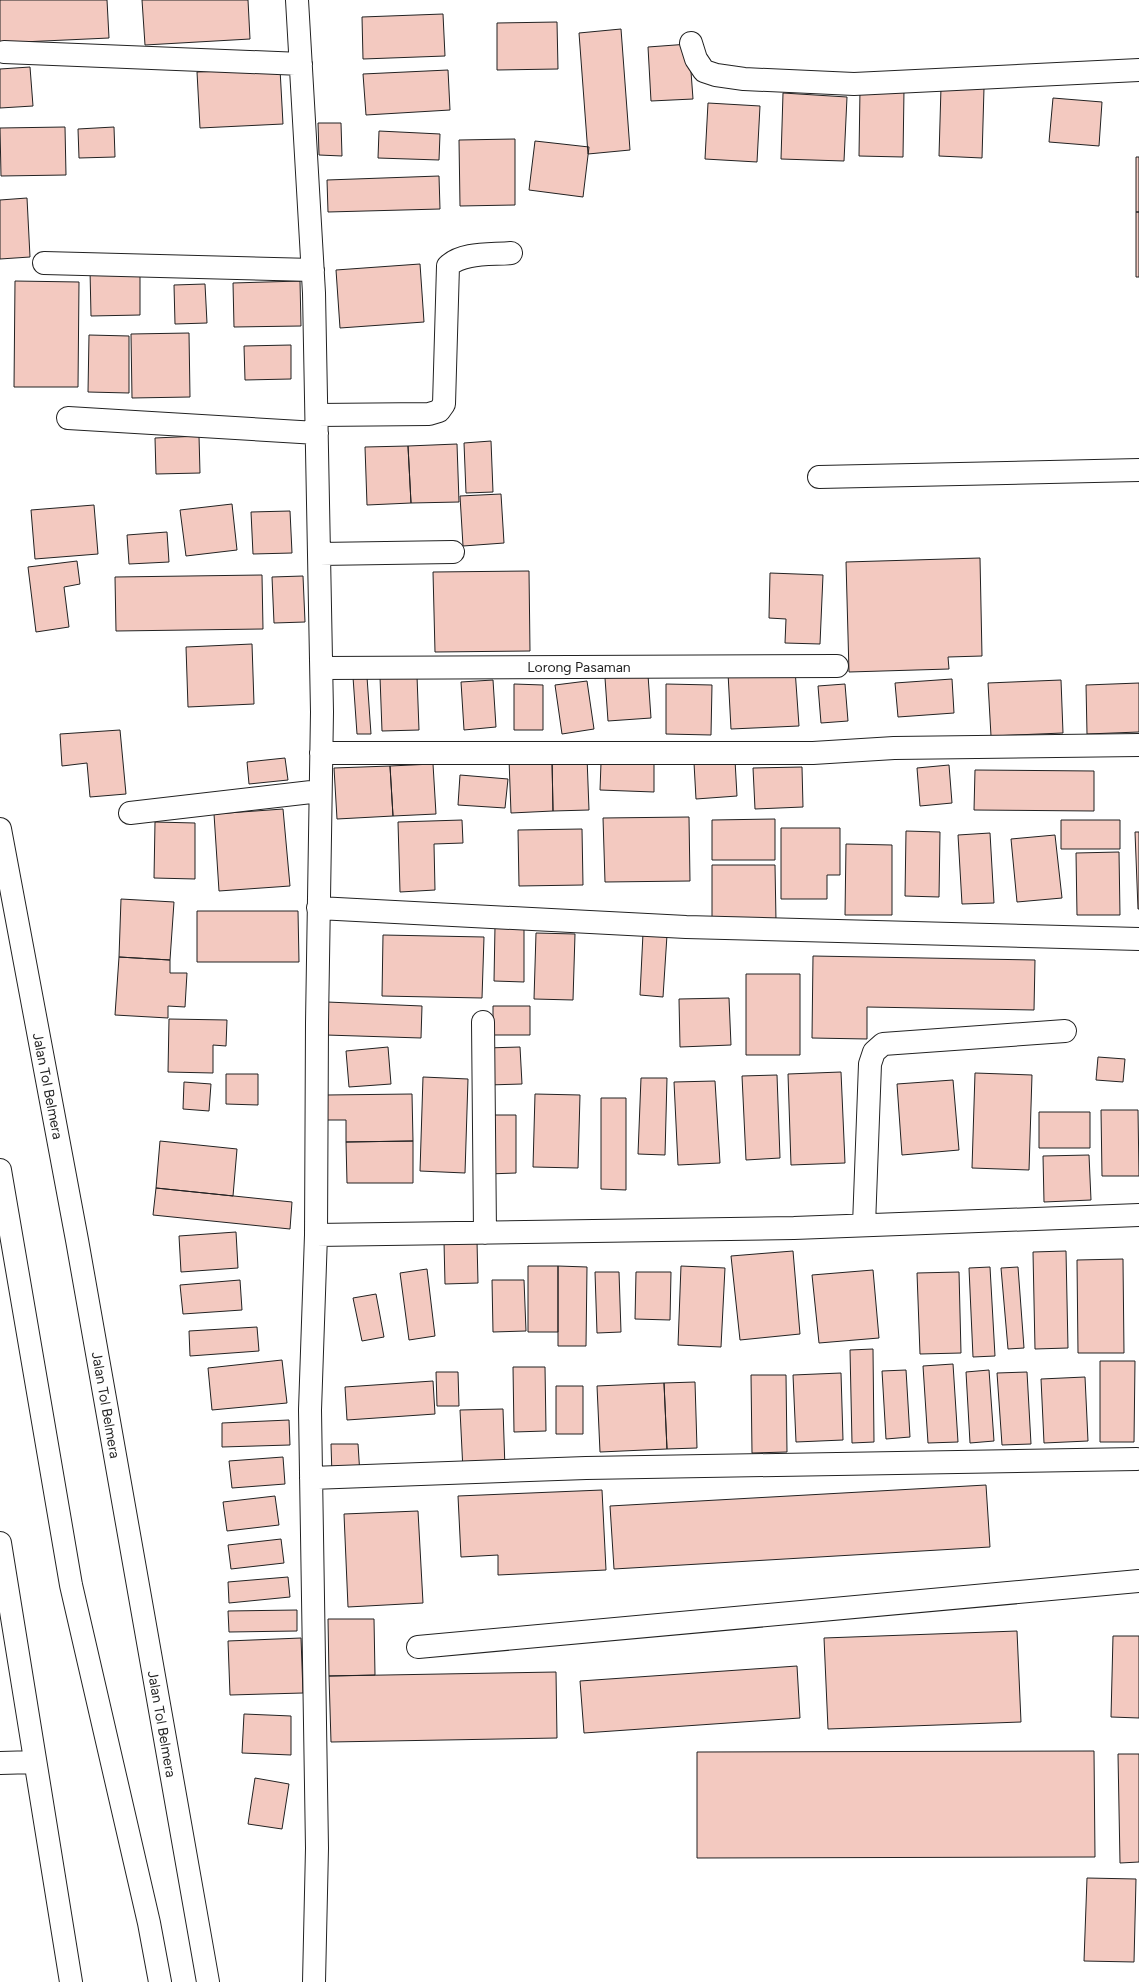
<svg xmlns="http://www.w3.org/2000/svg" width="1139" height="1982" viewBox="0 0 1139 1982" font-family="Figtree,sans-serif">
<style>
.building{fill:#f3c9c0;stroke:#222}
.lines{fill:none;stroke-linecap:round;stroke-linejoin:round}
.minor-casing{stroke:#222;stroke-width:24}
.highway-casing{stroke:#222;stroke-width:24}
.minor{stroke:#fff;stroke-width:22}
.highway{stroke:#fff;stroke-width:22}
.labels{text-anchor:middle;stroke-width:3;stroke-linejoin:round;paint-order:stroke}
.street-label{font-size:14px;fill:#222;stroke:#fff}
</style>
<rect width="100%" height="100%" fill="#fff"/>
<path class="building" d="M0 0H107L109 38 0 43Z
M142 0H248L250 39 145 45Z
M443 14 445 56 363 59 362 17Z
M557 22 558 69 497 70V23Z
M621 29 630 150 588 154 579 33Z
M689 44 693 99 651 101 648 47Z
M30 67 33 106 0 108V69Z
M280 69 283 124 200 128 197 72Z
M448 70 450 110 366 115 363 74Z
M941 87 984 88 982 158 939 156Z
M860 89 904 90 903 157 859 156Z
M783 93 847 97 844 161 781 159Z
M1053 98 1102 102 1099 146 1049 142Z
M708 103 760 106 757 162 705 159Z
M318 123H341L342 156 319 155Z
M65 127 66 175 1 176 0 128Z
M114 127 115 157 79 158 78 129Z
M379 131 440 134 439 160 378 158Z
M515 139V205L460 206 459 140Z
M535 141 589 147 583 197 529 190Z
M1136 157H1139V212H1136Z
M439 176 440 209 328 212 327 180Z
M27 198 30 257 0 259V200Z
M1136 212H1139V277H1136Z
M420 264 424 322 340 328 336 270Z
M90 270H140V315L91 316Z
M15 281 79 282 78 387H14Z
M300 281 301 326 234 327 233 283Z
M205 284 207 323 175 324 174 285Z
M189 333 190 397 132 398 131 334Z
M89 335 129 336V393L88 392Z
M291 345V379L245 380 244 346Z
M199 436 200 473 156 474 155 438Z
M491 441 493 492 466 493 464 443Z
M457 444 459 502 411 503 408 446Z
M408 446 411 503 367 505 365 447Z
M501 494 504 543 463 546 460 496Z
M232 504 237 550 186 556 180 510Z
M94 505 98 554 35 559 31 510Z
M290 511 292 553 253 554 251 512Z
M167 532 169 562 129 564 127 535Z
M980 558 982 656 948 657 949 669 849 672 846 562Z
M77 561 80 584 64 587 69 627 36 632 28 567Z
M529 571 530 651 435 652 433 572Z
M770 573 823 575 820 644 785 643 786 619 769 618Z
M262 575 263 629 116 631 115 577Z
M303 576 305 622 274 623 272 577Z
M252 644 254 704 188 707 186 647Z
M795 669 799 726 731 729 728 673Z
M648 675 651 718 608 721 605 678Z
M417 676 419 730 382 731 380 677Z
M353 677H367L371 734H357Z
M952 679 954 713 898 717 895 683Z
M493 680 496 727 464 730 461 682Z
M1061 680 1063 733 991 736 988 683Z
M587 681 594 729 562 734 555 685Z
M1139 683V732L1087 734 1086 685Z
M514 684 543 685V730H514Z
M666 684 712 685 711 735 666 734Z
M845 684 848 721 821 723 818 686Z
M120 730 126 794 90 797 87 763 62 766 60 734Z
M587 757 589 810 553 811 552 758Z
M285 758 288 780 249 784 247 762Z
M552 758 553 811 511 813 509 759Z
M735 760 737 796 696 799 694 763Z
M601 763 654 764V792L600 790Z
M433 764 436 814 393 816 390 766Z
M949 765 952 803 920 806 917 768Z
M390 766 393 816 337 819 334 768Z
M802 767 803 807 755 809 753 768Z
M975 770 1094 771V811L974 810Z
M460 775 508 779 505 808 458 805Z
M283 809 290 886 219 891 214 814Z
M689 817 690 881 605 882 603 818Z
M775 819V860H712V820Z
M462 820 463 843 434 844 435 890 400 892 398 822Z
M1061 820H1120V849H1061Z
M155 822 195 823V879L154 878Z
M781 828H840V875H827V899H781Z
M582 829 583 885 519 886 518 830Z
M906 831 940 832 939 897 905 896Z
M1135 832H1139V909H1138Z
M990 833 994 903 962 904 958 835Z
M1055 835 1062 898 1017 902 1011 839Z
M846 844 892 845V915H845Z
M1119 852 1120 915H1077L1076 853Z
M712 865H775L776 921H712Z
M121 899 174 902 170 960 119 957Z
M197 911H298L299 962H197Z
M495 926H524V982L494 981Z
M536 933 575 934 573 1000 534 999Z
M643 933 667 935 663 997 640 995Z
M383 935 484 937 482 998 382 996Z
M813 956 1035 960 1034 1010 867 1007V1039L812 1038Z
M119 957 170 960V973H187L185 1007 168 1006V1018L115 1015Z
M746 974H800V1055H746Z
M729 998 731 1045 680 1047 679 999Z
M327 1002 422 1006 421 1038 326 1035Z
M493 1006H530V1035H493Z
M169 1019 227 1020 226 1046 213 1045V1073L168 1072Z
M388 1047 391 1084 349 1087 346 1051Z
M520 1047 522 1084 488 1085 486 1048Z
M1098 1057 1125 1059 1123 1082 1096 1080Z
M841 1072 845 1163 791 1165 788 1074Z
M975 1073 1032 1075 1029 1170 972 1168Z
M226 1074H258V1105L226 1104Z
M777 1075 780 1158 746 1160 742 1076Z
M423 1077 468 1079 465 1173 420 1171Z
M641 1078H667L665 1155 638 1154Z
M953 1080 959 1150 902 1155 897 1084Z
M715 1081 720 1163 678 1165 674 1082Z
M184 1082 211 1084 209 1111 183 1109Z
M412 1094 413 1141 346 1142V1120H327V1095Z
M535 1094 580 1095 578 1168 533 1167Z
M601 1098H626V1190L601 1189Z
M1101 1110H1138L1139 1176H1102Z
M1039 1112H1090V1148H1039Z
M488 1115H516V1173L488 1174Z
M160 1141 237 1149 233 1196 156 1188Z
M413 1141V1183H347L346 1142Z
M1089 1155 1091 1200 1044 1202 1043 1156Z
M156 1188 292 1202 290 1229 153 1215Z
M236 1232 238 1268 181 1272 179 1236Z
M477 1241 478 1283 445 1284 444 1242Z
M793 1251 800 1334 740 1340 731 1256Z
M1066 1251 1068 1348 1035 1349 1033 1252Z
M1123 1259 1124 1353H1078L1077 1260Z
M528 1266H558V1332H528Z
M558 1266 587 1267 586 1346H558Z
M681 1266 725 1268 721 1347 678 1345Z
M990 1267 995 1356 973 1357 969 1268Z
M1018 1267 1024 1348 1008 1349 1001 1268Z
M427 1269 435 1336 409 1340 400 1273Z
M873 1270 879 1338 819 1343 812 1275Z
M595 1272H619L621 1332 597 1333Z
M636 1272H671L670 1320 635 1319Z
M959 1272 961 1353 920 1354 917 1273Z
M240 1280 242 1310 183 1314 180 1285Z
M492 1280H524L526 1331 493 1332Z
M376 1294 384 1337 362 1341 353 1298Z
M257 1327 259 1351 190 1356 189 1331Z
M873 1349 874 1442 852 1443 850 1350Z
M282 1360 287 1403 212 1410 208 1368Z
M1100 1361H1135L1134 1442H1100Z
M953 1364 958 1442 928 1443 923 1366Z
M513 1367H545L546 1431 514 1432Z
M906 1370 910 1437 886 1439 882 1371Z
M989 1370 994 1441 970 1443 966 1372Z
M436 1372H458L459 1406H437Z
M1027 1372 1031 1444 1002 1445 997 1373Z
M841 1373 843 1440 796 1442 793 1375Z
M751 1375H786L787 1452 752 1453Z
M1085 1377 1088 1441 1044 1443 1041 1379Z
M433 1381 435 1414 347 1420 345 1387Z
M695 1382 697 1448 667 1449 664 1383Z
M664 1383 667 1449 600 1452 597 1386Z
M556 1386H583V1434H556Z
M503 1409 505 1469 463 1471 460 1410Z
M289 1420 290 1445 222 1447V1423Z
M331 1444H358L360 1475 332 1476Z
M283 1457 285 1484 232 1488 229 1461Z
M986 1485 990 1547 614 1569 610 1506Z
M602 1490 606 1570 498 1575V1555L461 1557 458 1496Z
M275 1496 279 1525 227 1531 223 1502Z
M418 1511 423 1603 348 1607 344 1514Z
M281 1539 284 1563 231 1569 228 1545Z
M288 1577 290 1597 229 1603 228 1582Z
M297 1610V1631L229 1632 228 1611Z
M328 1619H374L375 1675 329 1676Z
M1017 1631 1021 1722 828 1729 824 1638Z
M1113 1636H1139V1718L1111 1717Z
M301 1638 303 1693 230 1695 228 1641Z
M797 1666 800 1718 584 1733 580 1681Z
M556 1672 557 1738 331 1742 329 1676Z
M244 1714 291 1716V1755L242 1753Z
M1094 1751 1095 1857 697 1858V1752Z
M1118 1754H1139V1862L1120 1863Z
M255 1778 289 1784 282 1829 248 1824Z
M1087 1878 1136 1879 1134 1962 1084 1961Z"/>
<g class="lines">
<g class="minor-casing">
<path id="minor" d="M297 0 314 293 322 712 317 1023 316 1235 310 1410 317 1848 314 1982
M691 43 696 59 704 71 716 75 744 79 854 84 1139 70
M4 52 301 64
M44 263 313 270
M317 415 429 414 439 411 444 404 448 266C463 252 491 255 511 253
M68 418 317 433
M819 477 1139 470
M319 554 453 552
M322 668 837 666
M321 753H813L894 748 1139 745
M130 813 320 791
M318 908 686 927 1139 939
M483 1022 485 1233
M864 1225 870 1064 874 1052 883 1044 1065 1031
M316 1235 794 1228 1139 1215
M311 1478 586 1468 1137 1459
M0 1543 71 1982
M418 1647 1139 1581
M0 1763 35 1762"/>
</g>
<g class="highway-casing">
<path id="highway" d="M0 829 77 1240 208 1982
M0 1170 71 1585 149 1923 160 1982"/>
</g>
<use href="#minor" class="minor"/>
<use href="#highway" class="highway"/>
</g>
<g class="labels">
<g class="street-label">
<text x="579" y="672">Lorong Pasaman</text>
<text transform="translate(48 1086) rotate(79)" y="5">Jalan Tol Belmera</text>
<text transform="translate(106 1405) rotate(80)" y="5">Jalan Tol Belmera</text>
<text transform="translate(162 1724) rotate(80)" y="5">Jalan Tol Belmera</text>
</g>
</g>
</svg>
